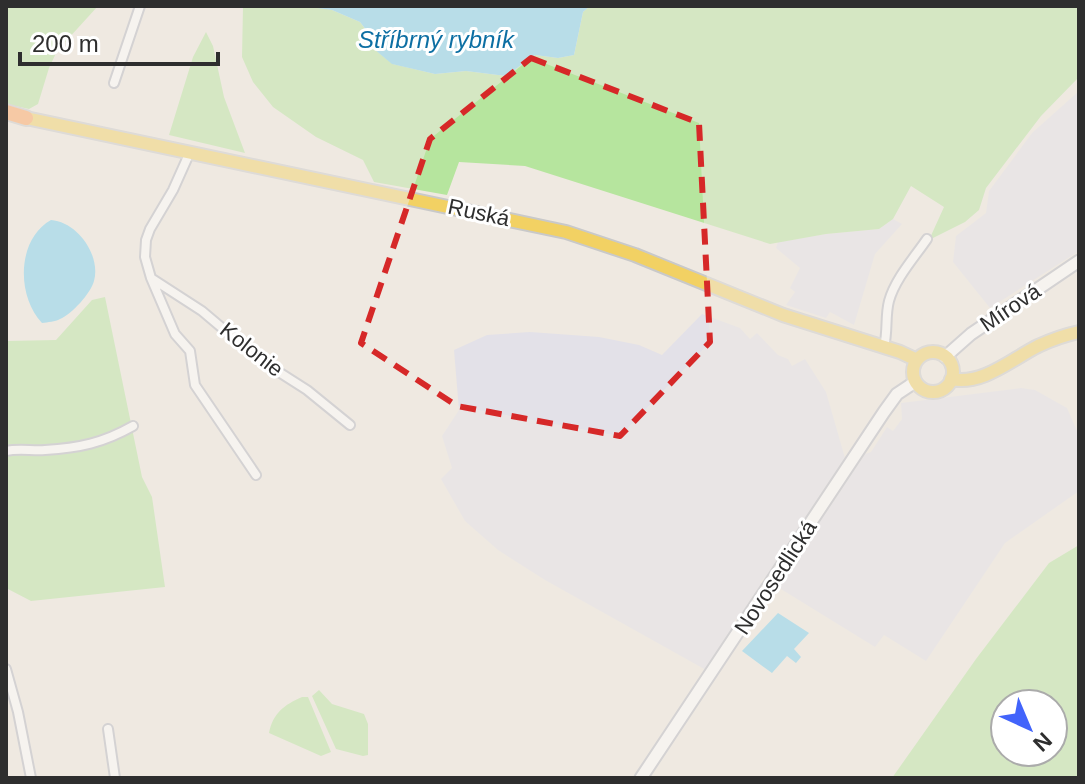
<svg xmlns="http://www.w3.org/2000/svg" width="1085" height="784" viewBox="0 0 1085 784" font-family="Helvetica,sans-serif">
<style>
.industrial{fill:#e3e1e8}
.green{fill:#b6e59e;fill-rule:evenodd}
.water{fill:#75cff0}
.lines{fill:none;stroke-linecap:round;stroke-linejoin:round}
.street-casing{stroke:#b4b7c1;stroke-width:12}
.secondary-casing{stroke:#b4b7c1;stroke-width:15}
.primary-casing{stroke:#c9c9c9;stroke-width:16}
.highway-casing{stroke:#c9c9c9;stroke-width:18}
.street{stroke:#fff;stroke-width:8}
.secondary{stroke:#fff;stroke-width:11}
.primary{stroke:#f2d163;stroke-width:12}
.highway{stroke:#ffa35c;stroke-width:14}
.marked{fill:none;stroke:#d62828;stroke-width:6;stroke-dasharray:16 10;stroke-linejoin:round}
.labels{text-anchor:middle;stroke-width:6;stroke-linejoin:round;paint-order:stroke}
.street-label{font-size:22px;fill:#2e2e2e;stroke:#fff}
.water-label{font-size:24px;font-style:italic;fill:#0d6fa3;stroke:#fff}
</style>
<rect width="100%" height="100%" fill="#efe9e1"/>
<path class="industrial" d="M1079 91V251L990 308 953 262 956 236 986 213 989 191 1032 133Z
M893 219 902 224 875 254 854 325 830 312 826 318 786 305 795 292 790 288 800 268 776 248 778 242 826 234 879 229Z
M702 314 740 328 750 339 757 333 778 355 788 359 792 366 805 359 826 392 845 458 768 575 761 581 760 590 741 617 735 620 734 628 706 670 545 580 498 550 465 521 441 479 452 468 442 436 459 410 454 350 487 335 530 332 599 337 639 345 662 355Z
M1021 388 1035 390 1067 408 1078 433 1079 491 1005 543 926 661 884 635 875 647 776 586 865 454 871 452 887 427 893 431 902 419 901 403Z"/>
<path class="green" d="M6 6H98L57 51 49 68 38 104 29 109 6 104Z
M243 6H310L332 10 360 22 370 35 374 49 393 64 435 74 466 71 506 76 535 55 558 58 574 55 583 12 590 6H1079V77L1041 116 986 188 979 210 965 222 929 240 944 207 911 186 893 219 879 229 826 234 770 244 525 166 459 162 447 195 374 182 363 160 316 137 273 107 253 82 242 57Z
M206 32 213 46 224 97 245 153 169 135 193 57Z
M105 297 142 477 152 497 165 587 31 601 6 588V341L56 340 92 300Z
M1079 545V778H892L976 659 1049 563ZM1053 704V752H1005V704Z
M319 690 332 704 364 714 368 724V755L363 756 336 749 312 696Z
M302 697H308L331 752 321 756 269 733C273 713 284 705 302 697Z"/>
<path class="water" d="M590 6 583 12 574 55 558 58 535 55 506 76 466 71 435 74 392 64 374 49 370 35 360 22 332 10 310 7Z
M51 220C78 222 101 256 94 281 91 293 72 314 60 319 55 322 48 322 42 323 16 295 17 239 51 220Z
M778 613 809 633 794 649 801 657 796 663 787 656 772 673 742 651Z"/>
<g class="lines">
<g class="street-casing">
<path id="street" d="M114 83 140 6
M190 152 173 190 150 229 146 240 145 257 151 278 202 311 260 360 307 390 350 425
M151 278 175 334 190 351 195 385 256 475
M884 347C888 331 885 316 889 301 895 279 914 258 927 239
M6 451C19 448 32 451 45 450 79 448 103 443 133 426
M6 669 18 712 31 778
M108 729 115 778"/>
</g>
<g class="secondary-casing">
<path id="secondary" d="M945 357 971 334 1079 261
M641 778 884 412 897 394 915 382"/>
</g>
<g class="primary-casing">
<path id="primary" d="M26 118 566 232 635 255 783 315 900 352 917 360
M913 372a20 20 0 1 1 40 0a20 20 0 1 1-40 0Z
M951 379C982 386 1012 359 1038 346 1051 340 1065 335 1079 332"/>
</g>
<g class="highway-casing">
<path id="highway" d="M6 112 26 118"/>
</g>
<use href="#street" class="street"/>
<use href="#secondary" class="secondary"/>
<use href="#primary" class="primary"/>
<use href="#highway" class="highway"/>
</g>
<path d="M0 0H1085V784H0ZM531 58 699 123 710 342 620 436 457 406 361 343 430 139Z" fill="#efe9e1" fill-opacity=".55" fill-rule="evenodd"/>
<path class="marked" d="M531 58 699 123 710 342 620 436 457 406 361 343 430 139Z"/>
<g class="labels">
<g class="street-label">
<text transform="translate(479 212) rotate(12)" y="8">Ruská</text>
<text transform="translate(1010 307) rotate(-34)" y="8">Mírová</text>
<text transform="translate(252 349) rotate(38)" y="8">Kolonie</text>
<text transform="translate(775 577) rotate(-57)" y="8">Novosedlická</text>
</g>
<g class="water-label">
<text x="436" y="48">Stříbrný rybník</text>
</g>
</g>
<rect width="1085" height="784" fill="none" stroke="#2e2e2e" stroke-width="16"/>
<g transform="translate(1029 728) rotate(136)"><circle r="38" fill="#ffffff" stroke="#ababab" stroke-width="2"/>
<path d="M0-6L14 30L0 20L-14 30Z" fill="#4264fb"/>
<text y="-12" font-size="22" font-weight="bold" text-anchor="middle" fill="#2e2e2e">N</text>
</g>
<path d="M20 52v12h198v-12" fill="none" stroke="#2e2e2e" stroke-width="4"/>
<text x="32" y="52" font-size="24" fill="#2e2e2e" stroke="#ffffff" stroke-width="6" paint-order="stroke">200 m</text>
</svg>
